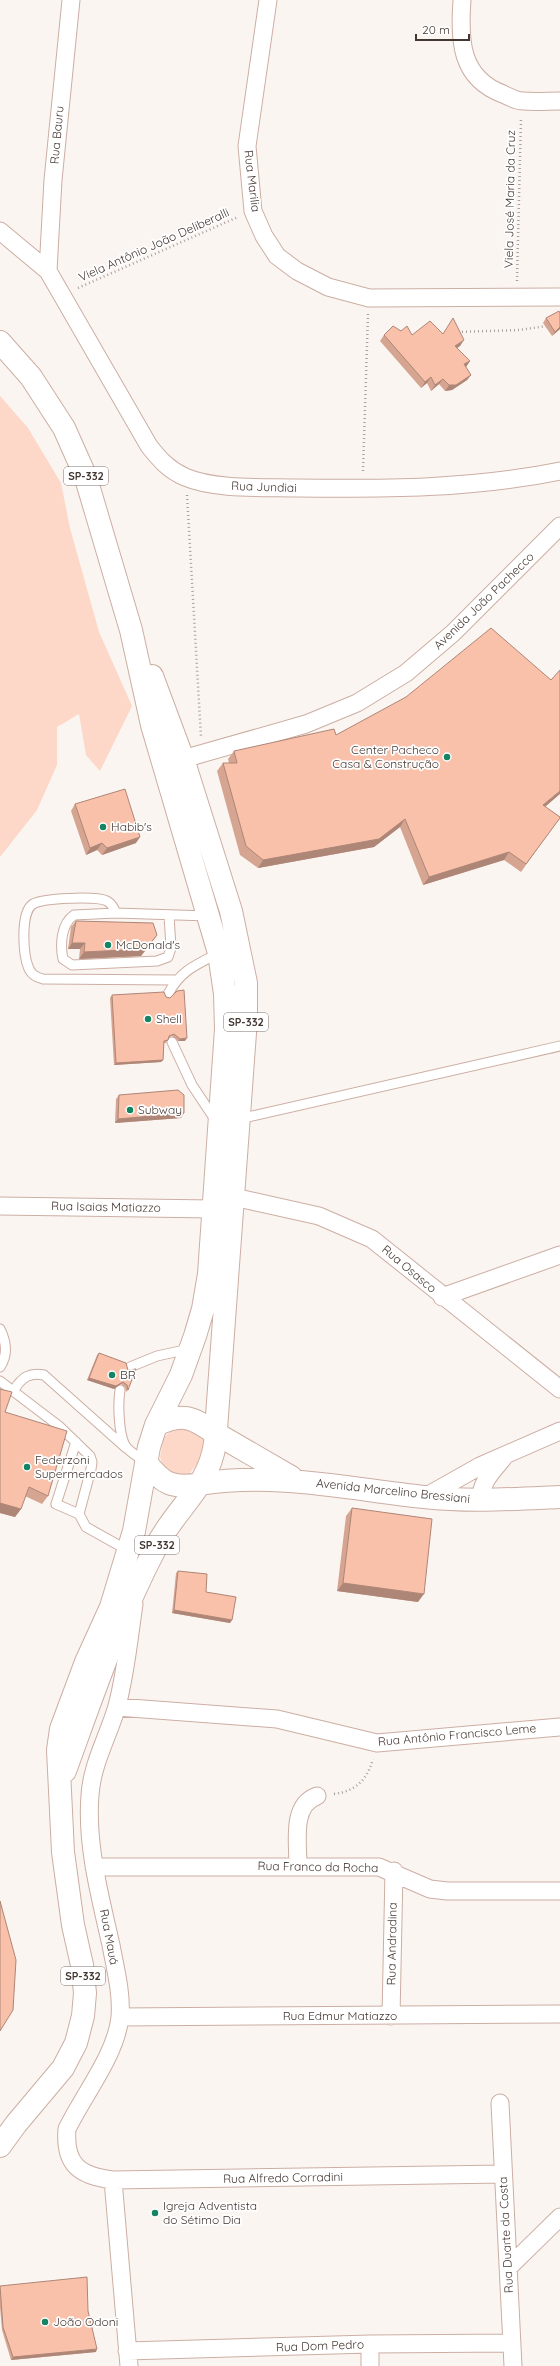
<svg xmlns="http://www.w3.org/2000/svg" width="560" height="2366" viewBox="0 0 560 2366" font-family="Quicksand,sans-serif">
<style>
.green{fill:#fdd7c8}
.lines{fill:none;stroke-linecap:round;stroke-linejoin:round}
.lane-casing{stroke:#ccaea2;stroke-width:11}
.street-casing{stroke:#ccaea2;stroke-width:19}
.secondary-casing{stroke:#ccaea2;stroke-width:24}
.primary-casing{stroke:#ccaea2;stroke-width:24}
.path{stroke:#a9a19d;stroke-width:2.5;stroke-dasharray:1 3;stroke-linecap:butt}
.lane{stroke:#fff;stroke-width:9}
.street{stroke:#fff;stroke-width:17}
.secondary{stroke:#fff;stroke-width:22}
.primary{stroke:#fff;stroke-width:22}
.wall{fill:#d6a592}
.shaded-wall{fill:#ae8677}
.building{fill:#f9c0aa;stroke:#ae8677}
.poi-dot{fill:#148563;stroke:#fff;stroke-width:1.5}
.labels{text-anchor:middle;stroke-width:3.5;stroke-linejoin:round;paint-order:stroke}
.shield{fill:#fff;stroke:#7b7370;stroke-width:1}
.shield-label{font-size:11px;font-weight:bold;fill:#433732}
.street-label{font-size:12px;fill:#433732;stroke:#fff}
.poi-label{font-size:12px;fill:#433732;stroke:#fff;text-anchor:start}
</style>
<rect width="100%" height="100%" fill="#fbf5f2"/>
<path class="green" d="M0 396 28 428 61 483 70 528 99 632 132 706 100 771 86 755 79 714 57 727V765L37 810 0 857Z
M180 1425 196 1426 206 1441 201 1459 189 1474 175 1475 164 1469 160 1457 164 1437Z"/>
<g class="lines">
<g class="lane-casing">
<path id="lane" d="M116 913C114 908 112 904 107 901 96 896 43 898 33 904 20 912 23 956 29 969 32 975 36 977 43 979L176 980
M169 915 171 948 168 957 157 961 72 965 63 959C60 945 61 924 74 915L116 913 208 916
M168 994C181 970 196 965 219 953
M172 1042 192 1085 216 1121
M239 1119 560 1046
M0 1329C6 1341 8 1355 0 1367
M130 1367 157 1356 189 1349
M0 1381 59 1426 90 1456 92 1462 91 1469 79 1514 86 1527 129 1551
M14 1390C22 1377 30 1372 44 1375L126 1448
M120 1390C118 1403 118 1440 128 1449 133 1454 140 1458 146 1462
M76 1442 56 1504 79 1514"/>
</g>
<g class="street-casing">
<path id="street" d="M268 0 247 146 253 211 264 236 277 256 297 271 328 287 369 298 560 297
M462 0C459 40 460 78 503 94 509 97 517 101 523 101 535 102 548 101 560 101
M0 231 48 271 149 446C160 460 169 470 185 477 215 490 265 487 297 488 386 489 472 489 560 471
M48 271 53 180 71 0
M183 759 306 724 357 703 406 673 453 633 560 526
M234 1197 319 1216 372 1239 560 1389
M0 1206 213 1209
M442 1297 560 1255
M425 1497 480 1466 560 1431
M481 1500C480 1482 493 1471 504 1457
M134 1604C129 1638 126 1672 117 1706 109 1735 92 1763 90 1795 86 1845 100 1896 111 1945 115 1967 122 1993 120 2017 116 2055 84 2094 67 2129 64 2165 80 2176 113 2180L503 2174
M117 1707 277 1719 377 1743 560 1727
M298 1866C298 1842 291 1805 317 1796
M94 1867H379L430 1889 447 1891H560
M391 2016 394 1871
M120 2017 560 2014
M500 2103 513 2366
M113 2180 129 2366
M508 2268 560 2217
M370 2344V2366
M127 2351 370 2344 512 2343"/>
</g>
<g class="secondary-casing">
<path id="secondary" d="M215 1433 291 1477
M200 1484C275 1472 349 1489 424 1497 469 1502 514 1499 560 1497"/>
</g>
<g class="primary-casing">
<path id="primary" d="M0 342 31 377 64 428 85 475 131 630 152 725 219 953 225 994 226 1029 209 1274 203 1309 195 1336 181 1375 156 1425 149 1447 134 1531 111 1607 86 1662 61 1729 58 1750 63 1852 73 1925 82 1965 85 1993 83 2016 76 2043 63 2068 16 2124 0 2146
M156 1425C182 1412 192 1417 215 1433
M146 1462C162 1484 173 1489 200 1484
M65 1771C93 1694 119 1617 157 1545 176 1508 209 1487 215 1443L246 1019V983L231 911 183 759 152 676"/>
</g>
<path class="path" d="M517 281 521 118
M78 288 238 217
M458 332 519 330 547 326
M363 471 368 314
M187 495 201 737
M334 1794C356 1791 367 1780 373 1759"/>
<use href="#lane" class="lane"/>
<use href="#street" class="street"/>
<use href="#secondary" class="secondary"/>
<use href="#primary" class="primary"/>
</g>
<path class="wall" d="M560 313V329L552 336 543 323 546 318Z
M401 331 412 335 443 334 460 346 457 348 470 361 466 367 471 375 467 380 452 390 445 391 439 384 431 391 427 383 421 388 380 341 384 335Z
M336 735 545 807 560 817 521 872 504 860 423 885 400 827 374 847 258 868 240 855 217 771 223 763H229L228 759 234 751Z
M75 804 136 843 102 855 97 850 86 855 71 811Z
M76 921 153 941 141 956 79 959 80 949H68L71 927Z
M112 995 166 997 170 998 185 1041H178L172 1036 168 1038 166 1043H164L163 1060 161 1062 114 1065 110 998Z
M119 1095 181 1118 115 1123 116 1099Z
M99 1353 126 1363 128 1390 126 1392 125 1387 121 1384 114 1389 87 1380 97 1355Z
M0 1389 5 1412 48 1496 42 1504 25 1496 21 1509 15 1517 0 1513Z
M352 1508 418 1602 337 1591 346 1516Z
M178 1571 206 1592 232 1620 230 1623 172 1613 176 1573Z
M0 2286 88 2311 96 2352 11 2360 2 2330 0 2307Z"/>
<path class="shaded-wall" d="M560 327V329L552 336 555 332Z
M464 340 460 346 451 352 455 346Z
M470 361 466 367 464 364Z
M471 375 467 380 452 390 445 391 449 385Z
M431 377 427 383 421 388 425 382Z
M443 379 439 384 431 391 435 385Z
M560 791V794L538 813 543 805Z
M405 819 400 827 374 847 258 868 263 860Z
M140 837 136 843 102 855 107 848Z
M102 843 97 850 86 855 90 848Z
M509 852 504 860 423 885 429 877Z
M157 935 141 956 79 959 84 952Z
M72 943H85L80 949H68Z
M187 1038 185 1041H178L180 1039Z
M163 1060 161 1062 114 1065 116 1063Z
M184 1113 181 1118 115 1123 118 1119Z
M89 1378 123 1382 121 1384 114 1389 87 1380Z
M0 1503 21 1509 15 1517 0 1513Z
M343 1583 424 1594 418 1602 337 1591Z
M174 1610 232 1620 230 1623 172 1613Z
M97 2349 96 2352 11 2360 13 2357Z"/>
<path class="building" d="M559 311 560 313V327L555 332 546 318Z
M453 318 464 340 455 346 470 361 464 364 471 375 456 385H449L443 379 435 385 431 377 425 382 384 335 393 326 401 331 407 326 412 335 430 321 443 334Z
M491 628 551 680 560 670V791L543 805 560 817V818L526 864 509 852 429 877 405 819 379 839 263 860 246 846 223 763H237L234 751 334 729 336 735 406 697Z
M125 789 140 837 107 848 102 843 90 848 75 804Z
M76 921 153 923 157 935 146 949 84 952 85 943H72Z
M184 990 187 1038 180 1039 174 1034 169 1036 168 1040 164 1041 163 1060 116 1063 112 995 164 992 166 997 170 998 177 991Z
M178 1090 184 1095V1113L118 1119 119 1095Z
M99 1353 126 1363 128 1370 136 1369 128 1390 127 1385 123 1382 116 1386 89 1378Z
M0 1389 12 1392 5 1412 67 1431 48 1496 29 1487 21 1509 0 1503Z
M352 1508 432 1519 424 1594 343 1583Z
M178 1571 207 1574 206 1592 236 1597 232 1620 174 1610Z
M0 1901 16 1960 13 2010 0 2031Z
M87 2277 88 2311 97 2349 13 2357 3 2327 0 2286Z"/>
<g class="poi-dot">
<circle cx="447" cy="757" r="4"/>
<circle cx="103" cy="827" r="4"/>
<circle cx="108" cy="945" r="4"/>
<circle cx="148" cy="1019" r="4"/>
<circle cx="130" cy="1110" r="4"/>
<circle cx="112" cy="1375" r="4"/>
<circle cx="27" cy="1467" r="4"/>
<circle cx="155" cy="2213" r="4"/>
<circle cx="45" cy="2322" r="4"/>
</g>
<g class="labels">
<g class="shield">
<rect x="64" y="467" width="44" height="18" rx="3"/>
<rect x="224" y="1013" width="44" height="18" rx="3"/>
<rect x="135" y="1536" width="44" height="18" rx="3"/>
<rect x="61" y="1967" width="44" height="18" rx="3"/>
</g>
<g class="shield-label">
<text x="86" y="480">SP-332</text>
<text x="246" y="1026">SP-332</text>
<text x="157" y="1549">SP-332</text>
<text x="83" y="1980">SP-332</text>
</g>
<g class="street-label">
<text transform="translate(57 135) rotate(-85)" y="4">Rua Bauru</text>
<text transform="translate(252 181) rotate(83)" y="4">Rua Marilia</text>
<text transform="translate(510 199) rotate(-89)" y="4">Viela José Maria da Cruz</text>
<text transform="translate(154 245) rotate(-24)" y="4">Viela Antônio João Deliberalli</text>
<text transform="translate(264 487) rotate(2)" y="4">Rua Jundiai</text>
<text transform="translate(484 601) rotate(-44)" y="4">Avenida João Pachecco</text>
<text transform="translate(106 1207) rotate(1)" y="4">Rua Isaias Matiazzo</text>
<text transform="translate(409 1269) rotate(40)" y="4">Rua Osasco</text>
<text transform="translate(393 1491) rotate(6)" y="4">Avenida Marcelino Bressiani</text>
<text transform="translate(457 1735) rotate(-5)" y="4">Rua Antônio Francisco Leme</text>
<text transform="translate(318 1867) rotate(1)" y="4">Rua Franco da Rocha</text>
<text transform="translate(109 1937) rotate(79)" y="4">Rua Mauá</text>
<text transform="translate(392 1944) rotate(-89)" y="4">Rua Andradina</text>
<text x="340" y="2020">Rua Edmur Matiazzo</text>
<text transform="translate(283 2178) rotate(-1)" y="4">Rua Alfredo Corradini</text>
<text transform="translate(506 2235) rotate(-93)" y="4">Rua Duarte da Costa</text>
<text transform="translate(320 2346) rotate(-2)" y="4">Rua Dom Pedro</text>
</g>
<g class="poi-label">
<text x="439" y="754" text-anchor="end">Center Pacheco<tspan x="439" dy="14">Casa &amp; Construção</tspan></text>
<text x="111" y="831">Habib's</text>
<text x="116" y="949">McDonald's</text>
<text x="156" y="1023">Shell</text>
<text x="138" y="1114">Subway</text>
<text x="120" y="1379">BR</text>
<text x="35" y="1464">Federzoni<tspan x="35" dy="14">Supermercados</tspan></text>
<text x="163" y="2210">Igreja Adventista<tspan x="163" dy="14">do Sétimo Dia</tspan></text>
<text x="53" y="2326">João Odoni</text>
</g>
</g>
<path d="M416 34v6h53v-6" fill="none" stroke="#433732" stroke-width="2"/>
<text x="422" y="34" font-size="12" fill="#433732" stroke="#ffffff" stroke-width="3" paint-order="stroke">20 m</text>
</svg>
